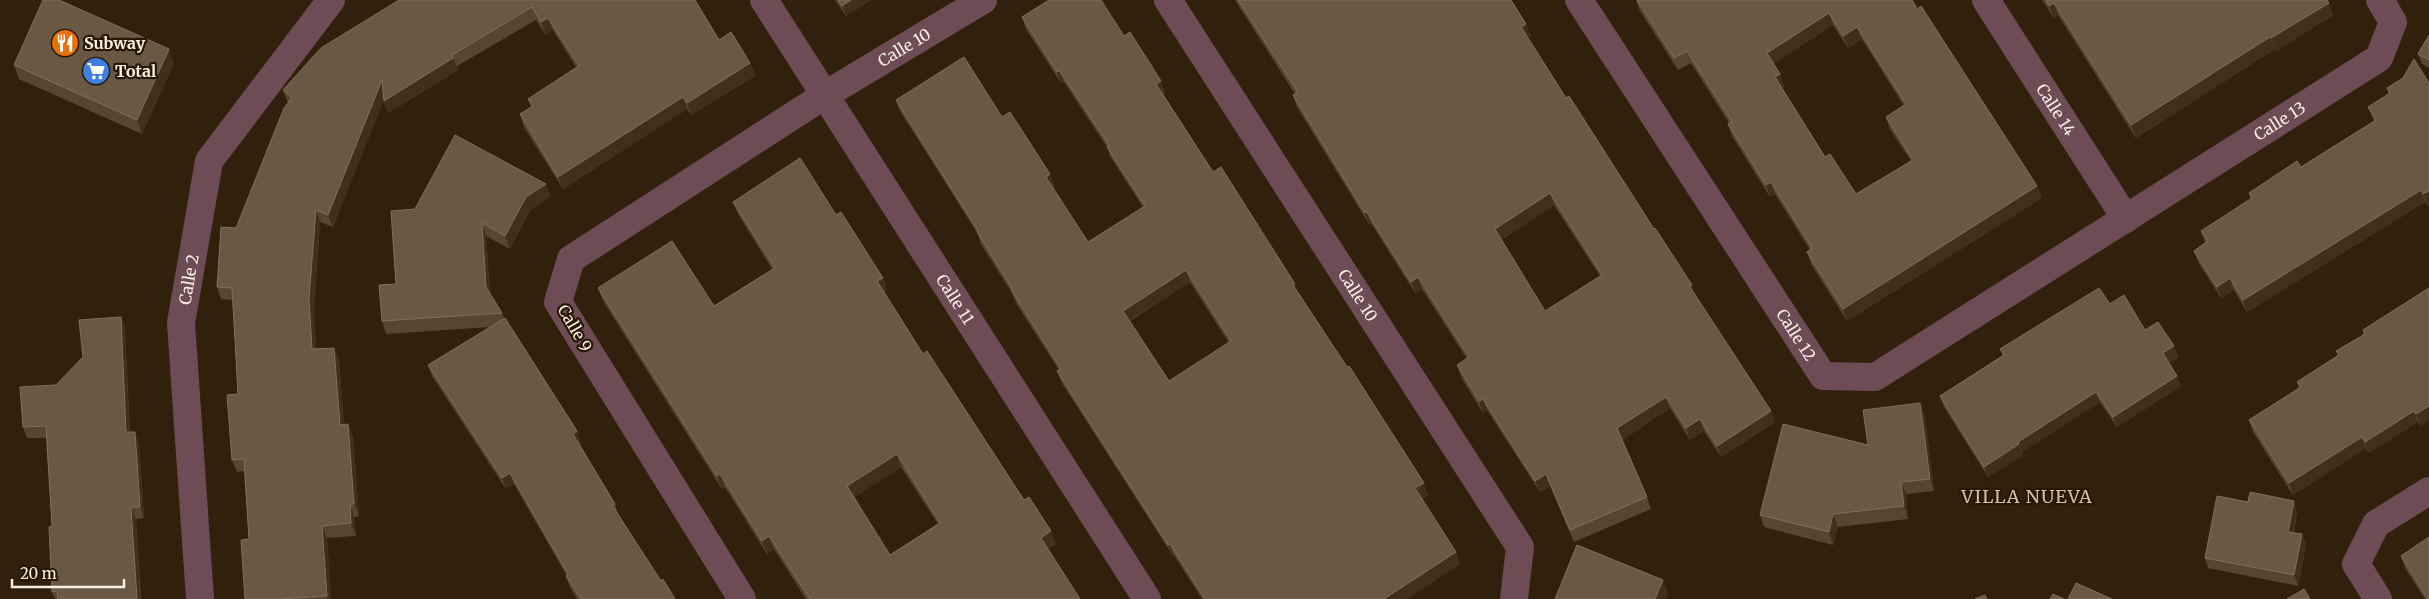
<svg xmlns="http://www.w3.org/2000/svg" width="2429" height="599" viewBox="0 0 2429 599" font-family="Merriweather,serif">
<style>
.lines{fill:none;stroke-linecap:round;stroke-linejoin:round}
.minor{stroke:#6d4c56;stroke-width:28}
.wall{fill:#57462f;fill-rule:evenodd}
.shaded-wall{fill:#412f19}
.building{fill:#695843;stroke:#7f705c;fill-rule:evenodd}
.labels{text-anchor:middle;stroke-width:4.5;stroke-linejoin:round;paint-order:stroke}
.poi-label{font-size:16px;font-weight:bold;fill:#f9efe2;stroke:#271803;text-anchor:start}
.street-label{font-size:16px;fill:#f9efe2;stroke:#271803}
.neighbourhood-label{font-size:18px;letter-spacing:1px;fill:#d5c0a7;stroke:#271803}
</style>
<rect width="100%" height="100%" fill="#31210c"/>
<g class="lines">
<g class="minor">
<path id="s1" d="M764 0 1147 599"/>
<path id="s2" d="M1168 0 1520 547 1514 599"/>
<path id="s3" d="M1579 0 1823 376 1875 377 2379 58 2393 22 2380 0"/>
<path id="s4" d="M1986 0 2126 219"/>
<path id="s5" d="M200 599 181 323 209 161 331 0"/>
<path id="s6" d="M742 599 558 302 571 259 825 95 983 0"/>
<path d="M2378 599 2356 564 2376 524 2429 491"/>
</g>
</g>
<path class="wall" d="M399 0H695L719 40 750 63 755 76 691 115 687 109 563 189 524 127 520 114 531 107 528 99 576 67 553 30 546 35 536 20 457 66 458 70 388 113 383 100 333 227 320 222 314 311 316 348H334L339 360 344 425 348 424 353 437 359 516 354 517 356 536 327 538 331 599H245L249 539 244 471 237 472 232 460 238 394 233 300 221 299 217 287 236 228 288 103 283 90Z
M835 0H871L846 16Z
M1235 0H1511L1531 36 1527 38 1696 297 1775 422 1721 457 1704 431 1690 440 1670 408 1622 440 1647 497 1651 509 1574 542 1550 486 1540 492 1487 410 1483 413 1461 377 1457 365 1467 359 1422 289 1415 293 1371 223 1369 224 1297 107 1293 95 1295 94ZM1554 205 1600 276 1545 311 1501 240Z
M1636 0H1912L2037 186 2042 198 1847 321 1811 264 1807 252 1810 250 1775 194 1770 197 1732 136 1728 124 1729 123 1691 63 1678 70 1640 11ZM1833 25 1848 48 1862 39 1904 106 1886 117 1890 129 1911 161 1856 194 1825 157 1782 88 1784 87 1780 74 1773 64Z
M2042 0H2327L2333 15 2276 51 2275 49 2136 138 2058 15 2054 18Z
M1022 17 1124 36 1165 92 1163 94 1213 172 1299 294 1428 495 1422 499 1456 552 1460 564 1407 599H1202L1174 555 1173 556 1062 383 1057 371 1059 370 1016 303 1012 293 981 244 978 234 900 111 896 100 1002 117 1055 186 1052 187 1088 242 1143 207 1111 158 1107 147 1064 82 1061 83 1026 29ZM1190 282 1229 343 1169 381 1130 321Z
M2429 35V68L2422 64 2418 54Z
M174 63 142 134 19 79 14 65Z
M2429 83V205L2428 206 2425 202 2247 312 2234 290 2221 298 2198 262 2194 251 2205 243 2201 231 2251 199 2249 193 2301 167 2374 121 2368 107 2389 94 2387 88Z
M551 196 530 210 510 249 486 236 490 294 502 313 504 318 577 431 581 443 579 444 615 504 618 515 661 581 675 599H577L570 587 566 576H567L514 484 506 489 432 376 428 365 490 327 386 334 382 321 396 284 391 211Z
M733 202 836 215 883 278 887 291 884 293 923 354 1024 500 1056 544 1048 549 1080 599H806L774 549 767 554 725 487 722 489 603 301 598 288 714 306 772 269 738 214ZM901 467 938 524 890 555 854 497Z
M2429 288V420L2421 426 2418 422 2369 453 2366 448 2293 495 2253 432 2249 420 2299 388 2297 382 2338 355 2336 351 2364 334 2363 330Z
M2110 304 2145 330 2174 346 2178 357 2169 363 2181 386 2117 427 2100 402 2022 452 2023 455 1988 477 1944 407 1940 396 2003 356 2000 349Z
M121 317 125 329 130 432 139 444 144 518 136 519 141 599H55L52 592V526L46 438H27L23 427Z
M1920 403 1925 416 1934 491 1906 494 1908 519 1838 527 1833 545 1764 527 1760 515 1868 445Z
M2297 512 2294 533 2302 534 2306 545 2298 586 2208 568 2205 558Z
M2401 556 2429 599H2425L2405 568Z"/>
<path class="shaded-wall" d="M851 0H871L846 16 842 6Z
M2054 3 2058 15 2054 18 2049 6Z
M2329 3 2333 15 2276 51 2271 38Z
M1829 13 1833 25 1771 65 1767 53Z
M548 18 553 30 546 35 541 22Z
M1526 24 1531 36 1525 39 1521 27Z
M1857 27 1862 39 1848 48 1843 36Z
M2270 37 2275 49 2136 138 2131 125Z
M169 49 174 63 142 134 137 120Z
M453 58 458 70 388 113 384 101Z
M750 63 755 76 691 115 687 103Z
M1059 70 1064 82 1061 83 1057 72Z
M1780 74 1784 87 1779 90 1775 77Z
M382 80 387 93 333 227 328 215Z
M1161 81 1165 92 1160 95 1156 84Z
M683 97 687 109 563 189 558 177Z
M1050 174 1055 186 1050 188 1046 177Z
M1771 182 1775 194 1770 197 1766 185Z
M546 184 551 196 530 210 510 249 505 236 526 197Z
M2037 186 2042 198 1847 321 1843 309Z
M2421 190 2425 202 2247 312 2243 300Z
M2429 191V205L2428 206 2423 194Z
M1550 193 1554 205 1499 241 1495 229Z
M316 210 320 222 314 311 317 361 312 349 309 298Z
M1366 211 1371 223 1369 224 1365 213Z
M482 223 486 236 490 300 486 287Z
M1186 270 1190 282 1127 322 1123 311Z
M1418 277 1422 289 1415 293 1411 282Z
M883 278 887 291 882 294 877 281Z
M2230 278 2234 290 2221 298 2217 287Z
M1295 284 1299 295 1293 285Z
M1692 285 1696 297 1690 287Z
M121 317 125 329 130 444 126 432Z
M2174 346 2178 357 2167 364 2163 353Z
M334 348 339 360 345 437 340 425Z
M2177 376 2181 386 2117 427 2113 417Z
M2096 392 2100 402 2022 452 2023 455 1988 477 1984 467 2018 442Z
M1666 397 1670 408 1621 440 1617 428Z
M1483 399 1487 410 1483 413 1479 401Z
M1920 403 1925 416 1934 491 1930 479Z
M2429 406V420L2421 426 2416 414Z
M1771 411 1775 422 1721 457 1717 446Z
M2414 411 2418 422 2369 453 2365 442Z
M1700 419 1704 431 1690 440 1686 428Z
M348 424 353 437 359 516 354 504Z
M577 431 581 443 577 445 573 434Z
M135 432 139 444 144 518 140 507Z
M2362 437 2366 448 2293 495 2289 483Z
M897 454 901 467 852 499 847 486Z
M510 473 514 484 506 489 502 478Z
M720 474 725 487 722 489 717 476Z
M1546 474 1550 486 1540 492 1535 481Z
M1901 482 1906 494 1908 519 1904 506Z
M1424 483 1428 495 1420 500 1415 488Z
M2294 501 2297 512 2292 542 2288 532Z
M350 504 354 517 356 536 351 523Z
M131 507 136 519 140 599H137Z
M1833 514 1838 527 1833 545 1829 532Z
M322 526 327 538 331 599H328L327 596Z
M1051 531 1056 544 1045 551 1041 538Z
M2302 534 2306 545 2298 586 2294 575Z
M769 536 774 549 767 554 762 541Z
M1170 544 1174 555 1173 556 1168 545Z
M1456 552 1460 564 1407 599H1384Z
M1663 580 1668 594 1666 599H1655Z"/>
<path class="building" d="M43 0H59L169 49 137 120 14 65Z
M399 0H695L719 40 731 32 750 63 687 103 683 97 558 177 520 114 533 106 528 99 579 66 548 18 541 22 532 7 452 55 453 58 384 101 382 80 328 215 316 210 309 298 312 349 334 348 340 425 348 424 354 504H350L351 523 322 526 327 596 280 599H245L241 540 249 539 244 459 232 460 227 395 238 394 232 288 217 287 221 227 236 228 284 108 292 98 283 90 321 48Z
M838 0H851L842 6Z
M1049 0H1101L1124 36 1130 32 1161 81 1156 84 1213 172 1221 167 1295 284 1293 285 1347 367 1349 366 1424 483 1415 488 1456 552 1384 599H1205L1170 544 1168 545 1057 371 1061 369 1012 291 1013 290 977 232 978 231 896 100 964 57 1002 117 1010 112 1050 174 1046 177 1088 242 1145 206 1107 147 1109 145 1059 70 1057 72 1022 17ZM1186 270 1231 341 1169 381 1123 311Z
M1238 0H1511L1526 24 1521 27 1566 98 1569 96 1654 229 1655 228 1692 285 1690 287 1771 411 1717 446 1700 419 1686 428 1666 397 1617 428 1647 497 1570 530 1546 474 1535 481 1483 399 1479 401 1457 365 1469 357 1418 277 1411 282 1366 211 1365 213 1293 95 1298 92ZM1550 193 1602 275 1545 311 1495 229Z
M1637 0H1912L1917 9 1921 6 2037 186 1843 309 1807 252 1812 248 1771 182 1766 185 1728 124 1732 122 1687 51 1674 58ZM1829 13 1843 36 1857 27 1906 104 1886 117 1913 160 1856 194 1830 154 1825 157 1775 77 1780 74 1767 53Z
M2046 0H2327L2329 3 2271 38 2270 37 2131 125 2054 3 2049 6Z
M2429 35V60L2418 54Z
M2414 59 2429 83V191L2423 194 2421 190 2243 300 2230 278 2217 287 2194 251 2208 241 2201 231 2252 198 2249 193 2297 161 2301 167 2376 120 2368 107 2390 93 2387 88 2403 78Z
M455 135 546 184 526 197 505 236 482 223 486 287 502 313 382 321 379 285 396 284 391 211 415 209Z
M800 158 836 215 841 212 883 278 877 281 923 354 927 351 1024 500 1029 497 1051 531 1041 538 1080 599H810L769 536 762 541 720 474 717 476 598 288 672 241 714 306 775 268 733 202ZM897 454 940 523 890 555 847 486Z
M2099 288 2110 304 2124 295 2145 330 2158 322 2174 346 2163 353 2177 376 2113 417 2096 392 2018 442 2019 444 1984 467 1940 396 2004 355 2000 349Z
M2429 288V406L2416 414 2414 411 2365 442 2362 437 2289 483 2249 420 2301 387 2297 382 2339 355 2336 351 2365 334 2363 330Z
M121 317 126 432H135L140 507H131L137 599H58L57 591 52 592 49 527 52 526 46 426 23 427 20 387 56 385 83 357 79 320Z
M505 318 577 431 573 434 615 504 612 505 661 581 663 579 675 599H581L566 576 568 574 510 473 502 478 428 365Z
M1920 403 1930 479 1901 482 1904 506 1833 514 1829 532 1760 515 1783 424 1868 445 1863 410Z
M2250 492 2294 501 2288 532 2302 534 2294 575 2205 558 2217 496 2248 502Z
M2429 537V599H2428L2401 556Z
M1577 545 1663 580 1655 599H1555Z
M2076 583 2112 599H2068Z
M2304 589 2310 599H2287Z
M2053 594 2064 599H2050Z
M1985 595 1987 599H1975Z"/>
<defs>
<g id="restaurant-disc" transform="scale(1.4375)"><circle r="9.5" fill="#e8710a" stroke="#271803"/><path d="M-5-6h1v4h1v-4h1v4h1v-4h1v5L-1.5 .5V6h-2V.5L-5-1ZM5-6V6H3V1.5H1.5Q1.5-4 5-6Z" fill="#fff"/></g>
<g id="supermarket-disc" transform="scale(1.4375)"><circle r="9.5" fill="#3f7fe0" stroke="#271803"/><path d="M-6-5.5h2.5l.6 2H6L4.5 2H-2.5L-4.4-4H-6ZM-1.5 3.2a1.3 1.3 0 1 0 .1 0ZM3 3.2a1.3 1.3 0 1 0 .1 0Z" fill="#fff"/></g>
</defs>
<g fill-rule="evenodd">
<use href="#restaurant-disc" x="65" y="43"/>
<use href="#supermarket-disc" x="96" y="71"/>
</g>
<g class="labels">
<g class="poi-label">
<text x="84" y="49">Subway</text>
<text x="115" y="77">Total</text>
</g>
<g class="street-label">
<text dy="6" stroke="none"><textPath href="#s6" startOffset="789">Calle 10</textPath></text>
<text dy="6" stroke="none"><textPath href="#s4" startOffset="130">Calle 14</textPath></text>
<text dy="6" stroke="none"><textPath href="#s3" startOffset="979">Calle 13</textPath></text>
<text dy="6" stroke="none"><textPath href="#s5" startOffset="321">Calle 2</textPath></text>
<text dy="6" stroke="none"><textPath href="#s2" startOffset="351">Calle 10</textPath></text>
<text dy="6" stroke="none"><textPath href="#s1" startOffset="355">Calle 11</textPath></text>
<text transform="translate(575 328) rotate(60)" y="6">Calle 9</text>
<text dy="6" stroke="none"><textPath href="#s3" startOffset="399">Calle 12</textPath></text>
</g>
<g class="neighbourhood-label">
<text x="2027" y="503">VILLA NUEVA</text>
</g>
</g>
<path d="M12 579v8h112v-8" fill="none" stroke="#f9efe2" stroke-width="2.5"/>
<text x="20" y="579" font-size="15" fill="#f9efe2" stroke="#271803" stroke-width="4" paint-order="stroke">20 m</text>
</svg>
